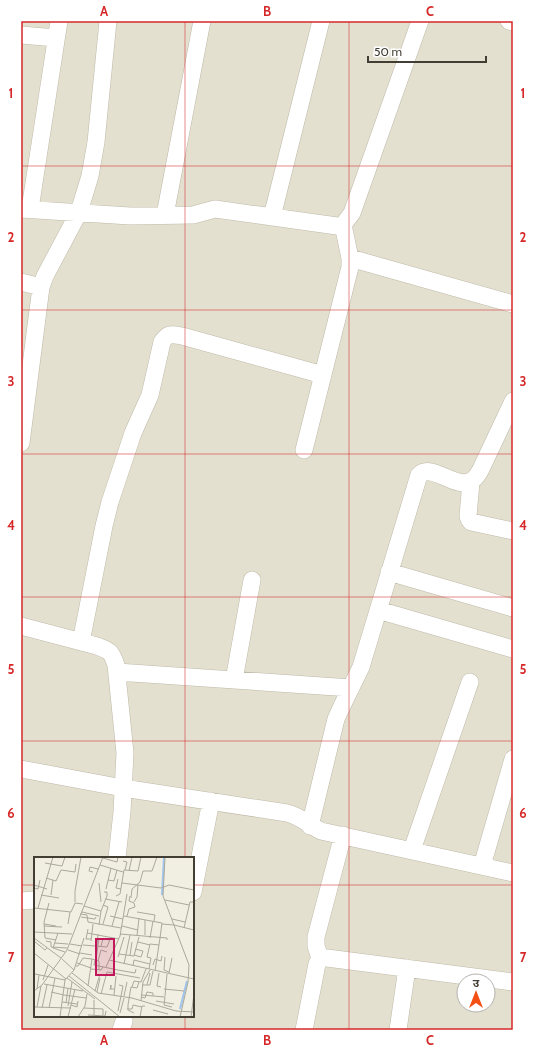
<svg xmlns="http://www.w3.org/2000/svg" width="534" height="1051" viewBox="0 0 534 1051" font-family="Cabin,'Noto Sans Devanagari',sans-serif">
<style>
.residential{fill:#e4e0d0;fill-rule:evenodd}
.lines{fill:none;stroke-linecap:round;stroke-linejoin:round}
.minor-casing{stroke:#beb9a8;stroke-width:18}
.minor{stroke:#fff;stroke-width:17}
.grid{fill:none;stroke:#d62828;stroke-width:1;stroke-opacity:0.55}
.inset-river{fill:none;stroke:#9fc4ed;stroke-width:2}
.inset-road{fill:none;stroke:#aba89c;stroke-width:1}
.view{fill:#c2185b;fill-opacity:0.15;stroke:#c2185b;stroke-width:2}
.inset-edge{fill:none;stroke:#423e33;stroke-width:2}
.neatline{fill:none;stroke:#d62828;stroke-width:1.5}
.grid-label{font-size:13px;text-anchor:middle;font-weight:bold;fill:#d62828}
</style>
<rect width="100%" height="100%" fill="#f1eee2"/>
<path class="residential" d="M21 21H513V1030H21ZM35 858H193V1016H35ZM464 981H488V1005H464Z"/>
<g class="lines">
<g class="minor-casing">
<path id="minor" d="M509 21 513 22
M21 35 56 38
M21 209 130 216 193 215 215 209 337 226 343 225 352 213 420 21
M30 209 59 21
M165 215 202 21
M272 217 321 21
M350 258 513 304
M21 282 41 287
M21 443 41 287 45 276 79 212 90 176 96 142 108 21
M304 450 350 267V258L343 225
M471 482 468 516 469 519 471 522 513 531
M389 572 513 608
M378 610 513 649
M21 626 97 646C110 651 111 651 116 665L125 753 122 812 117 858
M81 642 104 526 110 502 133 433 150 395 162 342C168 333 171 334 182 336L323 375
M117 672 351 688
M234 680 252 580
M21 769 123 788 287 813C300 816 309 825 321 831L513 873
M310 826 336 719 341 708 361 667 419 475C431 462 456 490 471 481 476 479 478 474 481 469L513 401
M412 850 470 682
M482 866 513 759
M193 892 211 801
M21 901 35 900
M320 958 316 946V937L343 835
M121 1030 124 1021
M304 1030 317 964 320 958H327L513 982
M398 1030 407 968"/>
</g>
<use href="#minor" class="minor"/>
</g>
<path class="grid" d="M185 21V858M349 21V1030M21 166H513M21 310H513M21 454H513M21 597H513M21 741H513M21 885H35M193 885H513M185 1016V1030"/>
<g transform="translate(34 857)">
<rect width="160" height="160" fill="#f1eee2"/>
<path class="inset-river" d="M128 38 130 0M146 152 153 124"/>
<path class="inset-road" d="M131 0 129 39 155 108 154 125 146 160M69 1 83 5 84 0M89 4 93 5 91 13M11 6 28 9 31 0M66 8 89 15M95 14 98 0M59 15 55 14 56 10 64 12M12 21 22 24 27 13 41 15 42 7M84 22 82 31 87 32M74 23 80 24 83 13M65 26 67 45M88 26 127 31 135 28 160 33M0 28 13 32M0 31 4 32 6 23M72 32 77 11M7 38 25 41M17 38 19 23M82 39 86 37 90 13 104 14 107 0M97 41 98 32 106 25 109 14H118L123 0M71 42 88 45M131 43 155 48M41 45V34L47 0M100 45 103 40 104 28M15 46 10 65 11 81 22 83M50 49 67 54 65 68M0 51 37 55 41 46 49 47M4 51 19 0M67 54 73 39V35H70M48 55 65 59M103 55 121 58 120 64M46 57 53 58 54 65 87 71M76 59 89 62M90 59 128 66 126 81M93 59 95 52 101 50 100 46 95 44 96 39M47 60 61 62 62 60M138 62 151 65M10 67 22 69M34 67 36 55M69 67 74 50 69 48M128 67 140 68M140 68 160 73M10 69 28 70M78 69 85 45M88 69 104 73M150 71 156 45H160M54 72 52 82H57M0 75 38 77M24 76 19 91 31 95M53 76 85 82M86 77 133 81V83M111 78V63M103 79 105 61M0 81 27 101M116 81 119 64M0 84 11 93 13 91M12 84 17 85V90L33 91M57 84 59 67M104 85 116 88M21 86 34 87M36 87 48 89M49 88 73 90 77 80M63 89 64 77M67 89 69 82 76 83M34 93 46 97M0 96 32 122M46 96 58 98M85 97 100 99 105 80M96 98 98 85M100 98 107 100 109 94 101 92M84 100 90 80M131 100 130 113 135 115M61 103 60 108 84 113 101 116 102 112M62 103 65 81M75 103 160 122M64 104 67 93 73 95M43 106 57 111M90 107 96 78M119 108 121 102 127 104 128 99M42 109H44L49 101 58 102 65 104V113M99 109 100 103 116 107M72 110 86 79 93 37M57 112 67 113 69 110M115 112 117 101 113 100 116 87 125 88M40 113 50 81M121 114 126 81M38 116 64 136 98 141 142 154 160 155M125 116 123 129 127 130M135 116 138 101M1 117 31 123M35 119 86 160M33 121 61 142M9 123 14 108M10 127 49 134M108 128H116L119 114M113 128 116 116M54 129 58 102M98 130 100 124 107 125 112 112M3 132 5 118M130 132 150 134M76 133 77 128V132H80M0 134 8 128 33 93 69 0M61 134 66 117M17 135 30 138M63 135 66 121M67 137 73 115 106 121M30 138 52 141M80 138 82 119M108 138 131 140 130 148 138 150M90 139 93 125M131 139 133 117M107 140 111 141 113 135 119 136V139M107 144 109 125 116 113M122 144 140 147M28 145 43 147M32 146 34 131M37 148 43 150 44 144M34 149 38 125M0 150 37 151M3 150 7 129M8 151 13 128M15 151 21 121M50 151 69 152V158M93 152H98L99 148 108 150M119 153 134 157M84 154 89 129 85 128M86 156 90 141M100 156 94 153V148L97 130 103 131 105 125M54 158 71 159 72 154M60 158V143M26 160 31 123 40 113 28 102M34 160 41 132M44 160 51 149 53 137M106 160 108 149H111M157 160 160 137"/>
<path class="view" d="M62 82H80V118H62Z"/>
<rect width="160" height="160" class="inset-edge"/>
</g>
<rect width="534" height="1051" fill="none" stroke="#ffffff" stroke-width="44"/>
<g transform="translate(476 993)"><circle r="19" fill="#ffffff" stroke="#b3b2ad"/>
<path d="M0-3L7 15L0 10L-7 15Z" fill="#f45016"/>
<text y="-6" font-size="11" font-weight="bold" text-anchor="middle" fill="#423e33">उ</text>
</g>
<path d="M368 56v6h118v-6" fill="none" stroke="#423e33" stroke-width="2"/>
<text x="374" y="56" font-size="12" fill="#423e33" stroke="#ffffff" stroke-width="3" paint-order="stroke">50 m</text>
<rect x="22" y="22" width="490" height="1007" class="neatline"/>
<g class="grid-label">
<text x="104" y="16">A</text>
<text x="267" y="16">B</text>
<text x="430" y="16">C</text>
<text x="11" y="98">1</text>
<text x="523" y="98">1</text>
<text x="11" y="242">2</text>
<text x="523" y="242">2</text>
<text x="11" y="386">3</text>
<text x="523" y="386">3</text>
<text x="11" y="530">4</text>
<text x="523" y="530">4</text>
<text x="11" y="674">5</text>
<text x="523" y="674">5</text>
<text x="11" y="818">6</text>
<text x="523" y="818">6</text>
<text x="11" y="962">7</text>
<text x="523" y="962">7</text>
<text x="104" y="1045">A</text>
<text x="267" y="1045">B</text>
<text x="430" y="1045">C</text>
</g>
</svg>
